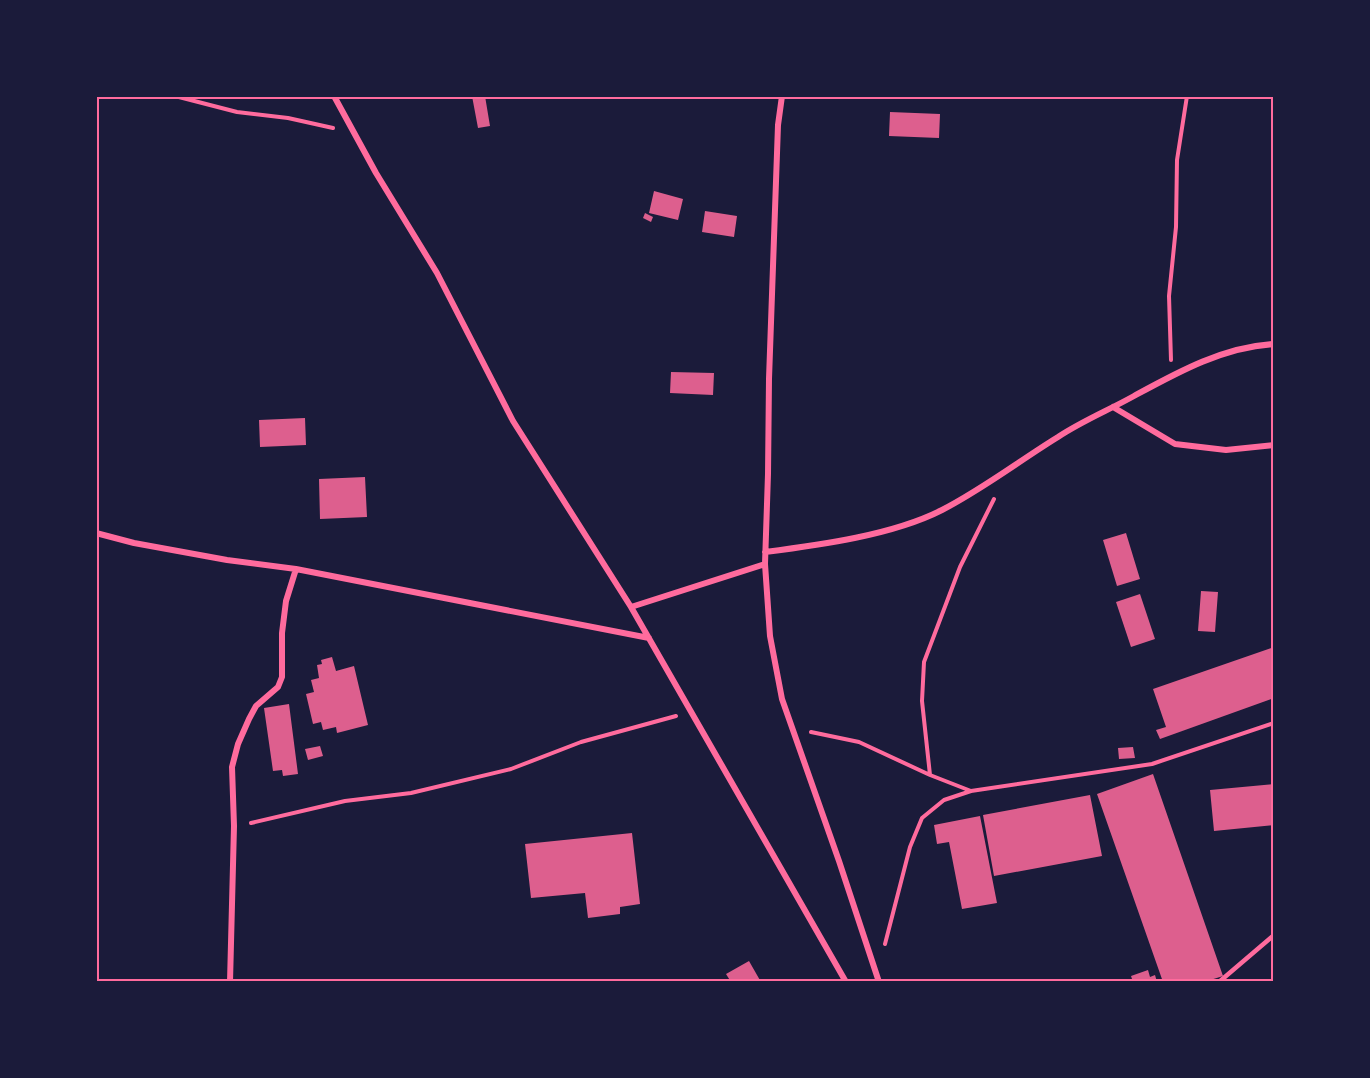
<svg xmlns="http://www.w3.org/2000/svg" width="1370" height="1078" viewBox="0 0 1370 1078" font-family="'Fira Sans Condensed',sans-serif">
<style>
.building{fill:#dd5f8e}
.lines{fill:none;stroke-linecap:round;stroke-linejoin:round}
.path{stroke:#ff6b9d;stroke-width:4}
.service{stroke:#ff6b9d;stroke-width:4.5}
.minor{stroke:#ff6b9d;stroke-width:6}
.neatline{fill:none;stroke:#ff6b9d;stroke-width:2}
</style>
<rect width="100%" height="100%" fill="#1b1b3a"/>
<path class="building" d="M472 96H485L490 126 478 128Z
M890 112 940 114 939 138 889 136Z
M654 191 683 199 678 220 649 213Z
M705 211 737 216 734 237 702 232Z
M645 213 653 217 651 222 643 218Z
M671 372 714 373 713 395 670 393Z
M305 418 306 445 260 447 259 420Z
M365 477 367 517 320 519 319 479Z
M1126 533 1140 579 1117 586 1103 540Z
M1201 591 1218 592 1215 632 1198 631Z
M1140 594 1155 639 1131 647 1116 602Z
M1274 647V698L1160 739 1156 730 1166 727 1153 689Z
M332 657 336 671 354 666 368 725 337 733 336 727 323 730 321 722 313 724 306 694 314 692 311 680 319 678 317 665 322 664 321 660Z
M289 704 298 774 283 776 282 770 273 771 264 708Z
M320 746 323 756 308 760 305 749Z
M1133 747 1135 758 1119 759 1118 748Z
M1153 774 1223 976 1204 982H1163L1097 794Z
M1274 784V825L1214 831 1210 790Z
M1090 795 1102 856 994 876 983 815Z
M980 816 997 903 962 909 949 842 937 844 934 825Z
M632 833 640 904 620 907V914L588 918 585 893 531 898 525 844Z
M749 961 761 982H731L726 974Z
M1148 970 1150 977 1155 975 1157 982H1133L1131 976Z"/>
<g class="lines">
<path class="path" d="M175 96 237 112 288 118 333 128
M1171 360 1169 296 1176 227 1177 160 1187 96
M811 732 859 742 930 775 971 791
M930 775 922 701 924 662 960 567 994 499
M251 823 345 801 411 793 511 769 581 742 676 716
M885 944 910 847 922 818 944 800 971 791 1152 764 1274 723"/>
<path class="service" d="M1219 982 1274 935"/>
<path class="minor" d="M334 96 376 173 437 273 513 421 631 607 846 982
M782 96 778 125 769 379 768 474 765 564 770 636 782 699 839 861 879 982
M1113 407 1175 444 1226 450 1274 445
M96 533 134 543 227 560 296 569 649 638
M765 552C820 545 893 535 942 510 983 489 1019 461 1058 437 1082 421 1109 410 1134 396 1178 372 1223 347 1274 344
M631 607 765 564
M230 982 234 826 232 767 238 744 249 719 256 706 278 687 282 677V633L286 601 296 569"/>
</g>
<rect width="1370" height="1078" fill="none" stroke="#1b1b3a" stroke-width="195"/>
<rect x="98" y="98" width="1174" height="882" class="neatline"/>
</svg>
